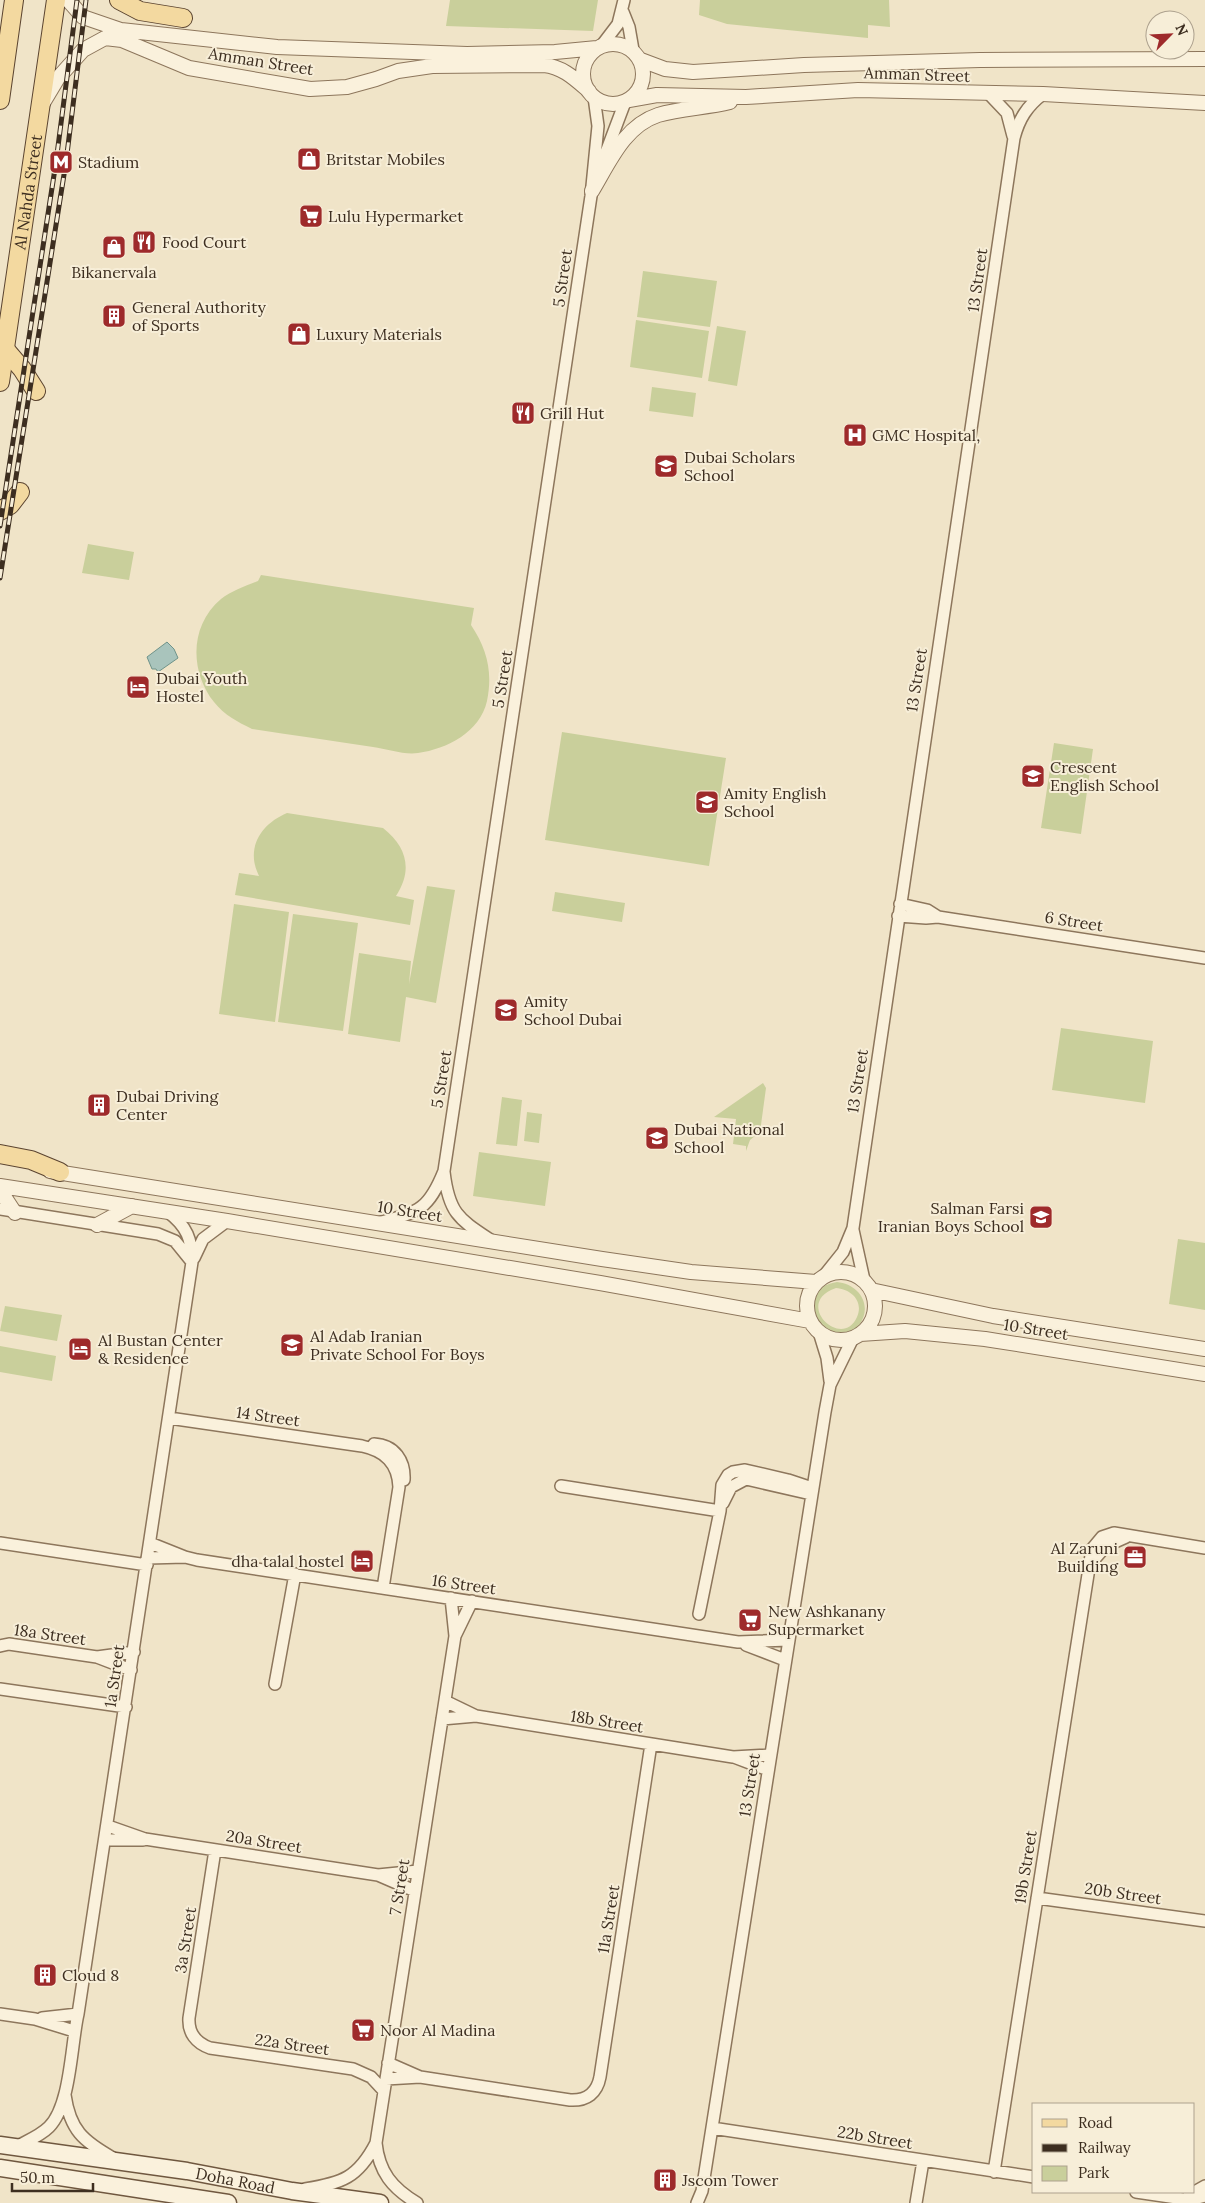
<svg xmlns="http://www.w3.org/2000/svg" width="1205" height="2203" viewBox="0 0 1205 2203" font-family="Lora,serif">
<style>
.green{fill:#c9cf9b;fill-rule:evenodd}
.water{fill:#a9c4bc;stroke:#6f938a}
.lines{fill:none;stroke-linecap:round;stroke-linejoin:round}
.minor-casing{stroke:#8d765c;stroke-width:14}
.tertiary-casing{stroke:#8d765c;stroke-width:16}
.secondary-casing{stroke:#6f573f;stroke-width:19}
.primary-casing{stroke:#5b4430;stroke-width:20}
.minor{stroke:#faf1dc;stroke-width:11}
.tertiary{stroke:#faf1dc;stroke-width:14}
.secondary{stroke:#faf1dc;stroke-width:16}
.primary{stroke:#f3d9a0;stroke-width:18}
.rail-casing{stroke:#3d2e20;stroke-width:5}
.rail{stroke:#f7eed8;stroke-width:3;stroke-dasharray:9;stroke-linecap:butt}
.labels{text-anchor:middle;stroke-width:4;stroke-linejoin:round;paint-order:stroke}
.street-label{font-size:16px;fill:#3d2e20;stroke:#f7eed8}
.poi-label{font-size:16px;fill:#3d2e20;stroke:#f7eed8;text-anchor:start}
</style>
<rect width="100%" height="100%" fill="#f0e4c8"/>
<path class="green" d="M450 0H598L593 31 446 26Z
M700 0H889L890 27 868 25V38L727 24 699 15Z
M643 271 717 281 710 327 637 317Z
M636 320 709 331 702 378 630 367Z
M717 326 746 331 737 386 708 381Z
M652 387 696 393 693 417 649 411Z
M88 544 134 552 129 580 82 573Z
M261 575 474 608 471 625C487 649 493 672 487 701 480 732 447 749 418 753 404 755 387 749 373 747 332 741 292 735 252 729 238 722 224 715 214 702 190 672 189 626 221 599 231 591 246 586 258 581Z
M562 732 726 758 709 866 545 840Z
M1054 743 1093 749 1081 834 1041 828Z
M287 813 383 828C407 847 413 870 396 896L414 900 410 925 235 895 239 873 259 876C245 848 261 824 287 813Z
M427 886 455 890 436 1003 406 997 400 1042 348 1034 359 953 411 961 409 984Z
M555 892 625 903 622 922 552 911Z
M234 904 289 912 275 1022 219 1014Z
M293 914 358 923 343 1031 278 1022Z
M1061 1028 1153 1041 1145 1103 1052 1090Z
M763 1083 766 1088 760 1132 750 1140 746 1151V1146L733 1144 736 1119 714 1117Z
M502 1097 522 1100 517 1146 496 1144Z
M527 1112 542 1114 539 1143 524 1141Z
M479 1152 551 1162 545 1206 473 1196Z
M1178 1239 1205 1243V1310L1169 1304Z
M837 1282C858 1284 873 1304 860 1324 834 1365 779 1292 837 1282ZM836 1288C851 1289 864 1301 857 1317 842 1351 792 1303 836 1288Z
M5 1306 62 1315 57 1341 0 1331Z
M0 1346 56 1356 52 1381 0 1372Z"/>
<path class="water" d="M167 642 174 649 178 658 158 672 156 669H152L147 657Z"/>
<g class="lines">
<g class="minor-casing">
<path id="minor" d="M623 12 629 27 633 50
M602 45 618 24 624 0
M989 94 1007 113 1013 136
M599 171 625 102
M900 904 927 910 938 917
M898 916 926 918 938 917 1205 958
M444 1172C449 1214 459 1219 492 1241
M0 1209 158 1234 175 1241 192 1262
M378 1223C418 1212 428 1211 444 1171L591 196 598 126 594 97
M853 1230 864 1280
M194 1258 203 1239 227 1221
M823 1277 843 1252 853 1228 1014 138C1019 119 1027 106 1043 94
M819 1332 827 1358 830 1381
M169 1418 362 1446C385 1451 398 1463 399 1487L383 1588
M374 1444C395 1445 405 1461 404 1480
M561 1486 720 1511
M723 1503 731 1487 746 1479 811 1494
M0 1543 147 1565
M150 1543 185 1557 197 1560 738 1642 788 1640
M148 1558 185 1557
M1092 1562 1106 1546 1126 1537
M699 1614 720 1511 722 1485 728 1475 733 1472 745 1470 788 1480 812 1488
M455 1636 472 1601
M746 1645 785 1660
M0 1646 9 1644 97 1657 131 1670
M97 1657 134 1652
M275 1684 295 1574
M0 1689 126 1707
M445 1701 476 1716
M442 1719 476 1716 733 1757 770 1755
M734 1757 768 1770
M108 1826 145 1839 378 1875 418 1871
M106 1840H143
M215 1850 189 2018C188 2033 196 2043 210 2048L353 2069 371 2077 384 2091
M378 1875 415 1891
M1037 1898 1205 1921
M0 2014 35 2019 74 2031
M42 2018 78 2014
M388 2063 420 2077
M386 2079 420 2077 570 2100C587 2101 597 2093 600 2077L651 1744
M65 2095C70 2130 83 2141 113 2158
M712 2128 1034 2177
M16 2147C27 2141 40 2136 49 2127 71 2105 71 2044 78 2014L192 1262C192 1240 187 1226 168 1212
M994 2172 1092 1549 1102 1537 1114 1533 1205 1548
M305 2189C342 2183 358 2178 376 2143
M1136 2192 1190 2200 1205 2196
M1189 2195 1205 2186
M417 2203C392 2188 379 2172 376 2143L455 1636 451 1598
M697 2203 702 2191 825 1412 830 1385 853 1338
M916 2203 923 2161"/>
</g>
<g class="tertiary-casing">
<path id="tertiary" d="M68 0 83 17 121 30 277 47 467 54 555 52 597 48
M583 74a30 30 0 1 1 60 0a30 30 0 1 1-60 0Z
M641 60 665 69 693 72 804 65 980 60 1205 59
M629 100 657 95 746 97 858 90 1043 94 1205 103
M43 103 58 78 83 50 105 38 122 40 189 68 310 89 347 87 376 79 398 71 432 66 544 65C563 67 575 79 589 91
M592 191C609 163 624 126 658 115 681 108 706 108 730 102
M50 1171 602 1259 691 1272 816 1282
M0 1186 227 1221 600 1283 810 1321
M0 1190 15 1213
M97 1225 132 1206
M807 1306a34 34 0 1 1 68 0a34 34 0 1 1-68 0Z
M871 1290 993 1316 1205 1349
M860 1334 905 1331 985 1339 1205 1374"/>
</g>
<g class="secondary-casing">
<g id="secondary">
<path id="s1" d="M0 2145 187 2171 292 2191 380 2203"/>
<path d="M0 2168 228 2203"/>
</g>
</g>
<g class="primary-casing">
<g id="primary">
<path d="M119 0 140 11 183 18"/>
<path d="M0 100 14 0"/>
<path d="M5 349 22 369 36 391"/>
<path id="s2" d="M0 382 56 0"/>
<path d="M0 511 10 505 20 492"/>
<path d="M0 1154 31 1160 60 1172"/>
</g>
</g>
<use href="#minor" class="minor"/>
<use href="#tertiary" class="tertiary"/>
<use href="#secondary" class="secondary"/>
<use href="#primary" class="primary"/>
<g class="rail-casing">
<path id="rail" d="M0 526 56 162 77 0
M0 578 66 162 86 0"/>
</g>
<use href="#rail" class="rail"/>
</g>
<defs>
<g id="shop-square" transform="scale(1.25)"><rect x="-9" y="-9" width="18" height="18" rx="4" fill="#9e2a2b" stroke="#f7eed8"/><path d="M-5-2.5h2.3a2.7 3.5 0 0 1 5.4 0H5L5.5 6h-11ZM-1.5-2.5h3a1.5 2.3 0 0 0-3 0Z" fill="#fff"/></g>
<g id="metro-square" transform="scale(1.25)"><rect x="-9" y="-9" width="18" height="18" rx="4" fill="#9e2a2b" stroke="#f7eed8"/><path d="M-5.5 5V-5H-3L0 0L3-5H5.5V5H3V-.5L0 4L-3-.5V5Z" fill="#fff"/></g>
<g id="supermarket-square" transform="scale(1.25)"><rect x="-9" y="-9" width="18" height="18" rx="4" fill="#9e2a2b" stroke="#f7eed8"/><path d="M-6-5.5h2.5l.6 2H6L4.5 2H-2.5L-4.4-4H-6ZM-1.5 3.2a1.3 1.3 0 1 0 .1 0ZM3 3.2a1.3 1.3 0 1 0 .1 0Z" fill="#fff"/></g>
<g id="restaurant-square" transform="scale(1.25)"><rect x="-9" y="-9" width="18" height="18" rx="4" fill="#9e2a2b" stroke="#f7eed8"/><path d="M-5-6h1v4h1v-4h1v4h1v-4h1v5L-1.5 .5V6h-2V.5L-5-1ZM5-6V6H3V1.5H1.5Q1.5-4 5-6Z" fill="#fff"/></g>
<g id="building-square" transform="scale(1.25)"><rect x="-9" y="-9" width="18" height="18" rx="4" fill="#9e2a2b" stroke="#f7eed8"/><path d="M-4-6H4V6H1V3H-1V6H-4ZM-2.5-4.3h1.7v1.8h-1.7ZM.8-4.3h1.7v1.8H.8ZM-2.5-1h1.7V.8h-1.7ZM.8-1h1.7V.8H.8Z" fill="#fff"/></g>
<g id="hospital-square" transform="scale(1.25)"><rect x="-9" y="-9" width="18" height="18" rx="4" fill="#9e2a2b" stroke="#f7eed8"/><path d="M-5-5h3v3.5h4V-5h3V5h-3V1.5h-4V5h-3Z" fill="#fff"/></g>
<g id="school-square" transform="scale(1.25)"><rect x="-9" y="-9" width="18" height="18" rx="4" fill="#9e2a2b" stroke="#f7eed8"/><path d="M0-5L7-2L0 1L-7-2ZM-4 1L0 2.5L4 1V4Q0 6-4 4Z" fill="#fff"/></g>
<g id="hotel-square" transform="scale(1.25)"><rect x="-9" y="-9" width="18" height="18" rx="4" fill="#9e2a2b" stroke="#f7eed8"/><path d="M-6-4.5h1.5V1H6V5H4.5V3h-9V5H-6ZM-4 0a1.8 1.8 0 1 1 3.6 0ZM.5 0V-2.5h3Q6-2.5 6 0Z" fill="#fff"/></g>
<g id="office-square" transform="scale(1.25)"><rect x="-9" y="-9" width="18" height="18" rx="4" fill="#9e2a2b" stroke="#f7eed8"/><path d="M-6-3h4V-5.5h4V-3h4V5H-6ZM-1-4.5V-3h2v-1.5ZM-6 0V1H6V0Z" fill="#fff"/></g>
</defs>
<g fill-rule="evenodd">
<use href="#shop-square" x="309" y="159"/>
<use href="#metro-square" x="61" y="162"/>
<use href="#supermarket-square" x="311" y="216"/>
<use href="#restaurant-square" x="144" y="242"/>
<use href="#shop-square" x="114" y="247"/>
<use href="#building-square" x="114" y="316"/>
<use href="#shop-square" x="299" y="334"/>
<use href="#restaurant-square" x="523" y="413"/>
<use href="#hospital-square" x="855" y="435"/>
<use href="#school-square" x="666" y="466"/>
<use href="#hotel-square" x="138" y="687"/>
<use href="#school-square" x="1033" y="776"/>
<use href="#school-square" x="707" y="802"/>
<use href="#school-square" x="506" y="1010"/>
<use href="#building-square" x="99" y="1105"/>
<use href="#school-square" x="657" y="1138"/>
<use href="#school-square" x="1041" y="1217"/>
<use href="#school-square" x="292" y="1345"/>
<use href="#hotel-square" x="80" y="1349"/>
<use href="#office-square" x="1135" y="1557"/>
<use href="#hotel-square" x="362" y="1561"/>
<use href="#supermarket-square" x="750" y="1620"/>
<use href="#building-square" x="45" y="1975"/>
<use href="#supermarket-square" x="363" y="2030"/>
<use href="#building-square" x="665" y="2180"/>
</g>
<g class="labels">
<g class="street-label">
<text transform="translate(261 61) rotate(9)" y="6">Amman Street</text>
<text transform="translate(917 74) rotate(2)" y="6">Amman Street</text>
<text dy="6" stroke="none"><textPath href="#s2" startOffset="192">Al Nahda Street</textPath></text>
<text transform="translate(562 278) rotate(-82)" y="6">5 Street</text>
<text transform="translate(977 280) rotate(-82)" y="6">13 Street</text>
<text transform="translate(502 679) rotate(-81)" y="6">5 Street</text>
<text transform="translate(916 680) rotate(-81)" y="6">13 Street</text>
<text transform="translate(1074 921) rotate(9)" y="6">6 Street</text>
<text transform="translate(441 1079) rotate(-81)" y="6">5 Street</text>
<text transform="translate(857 1081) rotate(-81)" y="6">13 Street</text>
<text transform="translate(410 1211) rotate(9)" y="6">10 Street</text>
<text transform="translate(1036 1329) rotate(9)" y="6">10 Street</text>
<text transform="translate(268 1416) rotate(8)" y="6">14 Street</text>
<text transform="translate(464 1584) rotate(8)" y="6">16 Street</text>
<text transform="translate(50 1634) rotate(8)" y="6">18a Street</text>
<text transform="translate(114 1676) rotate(-82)" y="6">1a Street</text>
<text transform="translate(607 1721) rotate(9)" y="6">18b Street</text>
<text transform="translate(749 1785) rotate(-81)" y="6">13 Street</text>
<text transform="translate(264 1841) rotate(9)" y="6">20a Street</text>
<text transform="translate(1025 1867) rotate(-81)" y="6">19b Street</text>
<text transform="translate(399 1887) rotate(-81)" y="6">7 Street</text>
<text transform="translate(1123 1893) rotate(8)" y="6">20b Street</text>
<text transform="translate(608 1919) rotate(-81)" y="6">11a Street</text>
<text transform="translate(185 1940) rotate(-81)" y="6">3a Street</text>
<text transform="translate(292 2044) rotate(8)" y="6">22a Street</text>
<text transform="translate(875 2137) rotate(9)" y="6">22b Street</text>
<text dy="6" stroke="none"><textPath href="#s1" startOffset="238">Doha Road</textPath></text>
</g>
<g class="poi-label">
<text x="326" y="165">Britstar Mobiles</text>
<text x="78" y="168">Stadium</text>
<text x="328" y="222">Lulu Hypermarket</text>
<text x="162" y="248">Food Court</text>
<text x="114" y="278" text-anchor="middle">Bikanervala</text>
<text x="132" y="313">General Authority<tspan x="132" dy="18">of Sports</tspan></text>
<text x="316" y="340">Luxury Materials</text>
<text x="540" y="419">Grill Hut</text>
<text x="872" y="441">GMC Hospital,</text>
<text x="684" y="463">Dubai Scholars<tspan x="684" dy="18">School</tspan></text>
<text x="156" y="684">Dubai Youth<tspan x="156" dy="18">Hostel</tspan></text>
<text x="1050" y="773">Crescent<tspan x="1050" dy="18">English School</tspan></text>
<text x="724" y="799">Amity English<tspan x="724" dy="18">School</tspan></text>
<text x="524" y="1007">Amity<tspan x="524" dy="18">School Dubai</tspan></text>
<text x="116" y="1102">Dubai Driving<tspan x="116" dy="18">Center</tspan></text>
<text x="674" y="1135">Dubai National<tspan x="674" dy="18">School</tspan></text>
<text x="1024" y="1214" text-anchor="end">Salman Farsi<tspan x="1024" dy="18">Iranian Boys School</tspan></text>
<text x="310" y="1342">Al Adab Iranian<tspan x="310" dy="18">Private School For Boys</tspan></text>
<text x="98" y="1346">Al Bustan Center<tspan x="98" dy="18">&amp; Residence</tspan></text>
<text x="1118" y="1554" text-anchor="end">Al Zaruni<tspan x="1118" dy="18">Building</tspan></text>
<text x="344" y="1567" text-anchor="end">dha talal hostel</text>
<text x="768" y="1617">New Ashkanany<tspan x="768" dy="18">Supermarket</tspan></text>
<text x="62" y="1981">Cloud 8</text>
<text x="380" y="2036">Noor Al Madina</text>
<text x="682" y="2186">Jscom Tower</text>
</g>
</g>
<rect x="1032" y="2103" width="162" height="90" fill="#f7eed8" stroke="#ada18e"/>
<rect x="1042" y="2119" width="25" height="8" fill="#f3d9a0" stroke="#ada18e"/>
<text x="1078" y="2128" font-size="15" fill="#3d2e20">Road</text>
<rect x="1042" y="2144" width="25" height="8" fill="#3d2e20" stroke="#ada18e"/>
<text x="1078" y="2153" font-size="15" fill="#3d2e20">Railway</text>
<rect x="1042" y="2166" width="25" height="15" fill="#c9cf9b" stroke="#ada18e"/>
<text x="1078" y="2178" font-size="15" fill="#3d2e20">Park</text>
<g transform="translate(1170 35) rotate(66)"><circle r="24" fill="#f7eed8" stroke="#ada18e"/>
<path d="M0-4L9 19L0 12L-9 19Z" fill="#9e2a2b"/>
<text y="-8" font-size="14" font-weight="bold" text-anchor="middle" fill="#3d2e20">N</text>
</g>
<path d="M12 2183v8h81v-8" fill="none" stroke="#3d2e20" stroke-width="2.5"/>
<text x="20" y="2183" font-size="15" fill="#3d2e20" stroke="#f7eed8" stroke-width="4" paint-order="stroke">50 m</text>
</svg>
